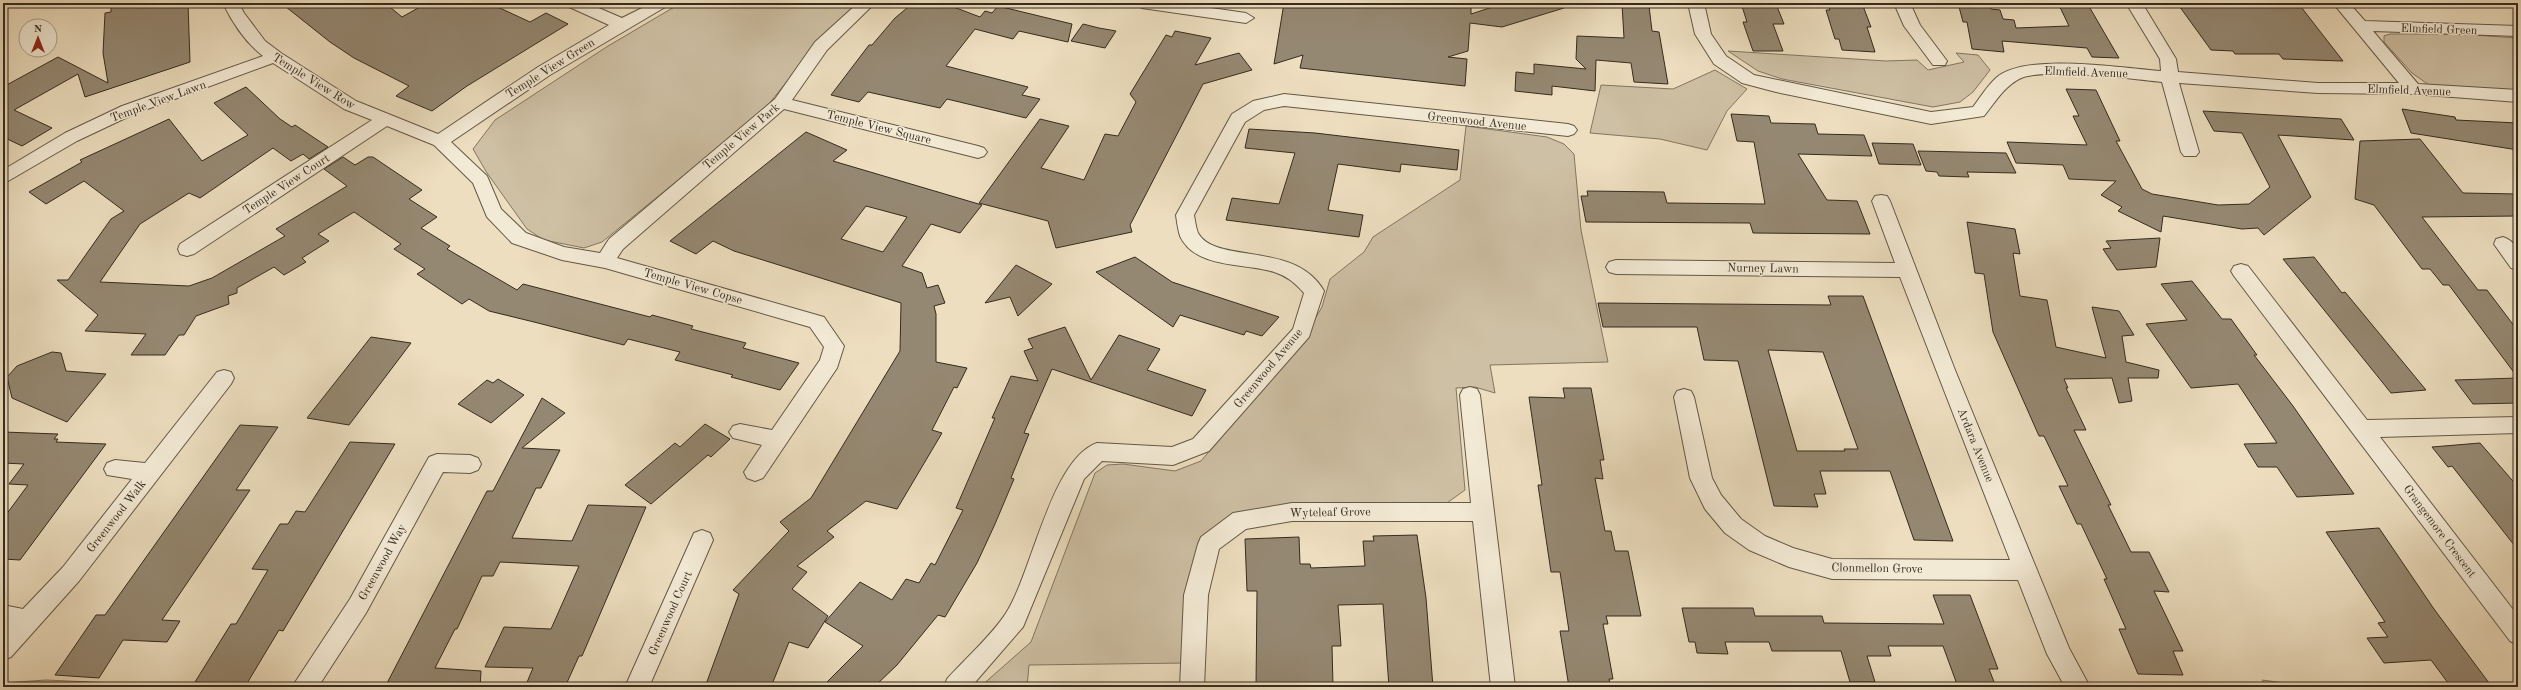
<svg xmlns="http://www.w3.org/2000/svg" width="2521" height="690" viewBox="0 0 2521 690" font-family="'Old Standard TT',serif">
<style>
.green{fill:#cec0a4;stroke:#827662}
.building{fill:#958872;stroke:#352b1f;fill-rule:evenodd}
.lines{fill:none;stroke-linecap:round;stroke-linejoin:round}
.minor-casing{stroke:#635847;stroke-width:2}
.minor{fill:#f3ead5;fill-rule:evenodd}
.labels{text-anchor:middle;stroke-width:3;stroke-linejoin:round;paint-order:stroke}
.street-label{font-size:12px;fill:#352b1f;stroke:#f3ead5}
</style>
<rect width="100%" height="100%" fill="#eddebf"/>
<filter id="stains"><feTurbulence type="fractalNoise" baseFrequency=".005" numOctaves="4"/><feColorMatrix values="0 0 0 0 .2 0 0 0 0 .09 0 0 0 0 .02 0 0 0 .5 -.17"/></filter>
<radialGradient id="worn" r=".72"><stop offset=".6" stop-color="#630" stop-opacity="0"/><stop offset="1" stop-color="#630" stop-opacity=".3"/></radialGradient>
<path class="green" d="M681 3H858L826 33 764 110 602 242 584 248 544 240 527 229 487 173 473 149 495 120 608 46Z
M2390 34H2458L2518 38V90L2429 85 2412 73 2384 42V36Z
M1728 51 1886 61 1917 60 1928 70 1964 62 1956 53 1978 55 1990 70 1973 92 1960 102 1933 107 1782 79 1758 71Z
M1715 70 1747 89 1727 111 1707 150 1660 139 1590 133 1601 85 1673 89Z
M1466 126 1547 137 1564 144 1574 154 1581 230 1608 362 1490 365 1495 393 1475 387 1456 388 1465 490 1422 521 1304 516 1245 522 1208 550 1186 663 1029 665 1027 687H980L1031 642 1095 473 1107 465 1123 464 1175 471 1201 461 1302 341 1322 307 1330 279 1364 252 1373 237 1460 180Z
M46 680 113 683 126 687H3V683Z
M2262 680 2315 687H2268Z"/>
<path class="building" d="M111 3H188L190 62 85 97 78 74 14 110 52 128 22 146 3 137V87L58 57 108 83 103 53 105 13 111 12Z
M281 3H385L402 17 427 3H489L530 22 546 13 568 24 467 86 432 111 396 96 409 86 354 58 330 42Z
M913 3H943L980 17 985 11 992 13 998 6 1072 24 1068 42 1019 31 1013 39 975 29 946 66 1028 87 1022 95 1040 99 1026 118 947 99 940 108 868 92 859 102 831 95 869 45H872L895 18Z
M1284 3 1316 6 1315 3H1433L1471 6V14L1505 3H1564V8L1502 27 1470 23 1468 51 1448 57 1467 59 1465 86 1300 68 1303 55 1274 64Z
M1741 3 1776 4 1784 24H1773L1783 51H1753L1743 22H1747Z
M1958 3H1990L1991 9 2000 10 2003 19 2014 20 2016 28 2069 26 2058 3H2087L2119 58 2092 57 2087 48 2002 41 2004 52 1972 49 1967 22H1963Z
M2177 3H2298L2343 61 2283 59 2279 54H2235L2233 51 2211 50Z
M1622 4 1649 6 1652 31 1659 32 1668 84 1634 82 1631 63 1596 60 1595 91 1552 86V95L1515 91 1516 72 1534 74V64L1586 69 1576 59 1577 36 1624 38Z
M1828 5 1863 6 1871 27H1867L1875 52 1842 50 1839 39H1835L1826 10H1830Z
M1083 24 1099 28 1116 31 1105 48 1071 41Z
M1175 31 1211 38 1195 65 1239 53 1252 70 1203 84 1130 225 1132 232 1056 248 1048 221 979 203 1040 119 1069 126 1041 168 1084 180 1105 134 1118 136 1136 102 1130 94 1166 35 1172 37Z
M246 87 280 119 292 127 295 125 328 147 309 159 303 154 291 161 273 148 200 198 189 193 140 224 100 282 189 286 212 278 285 236 276 229 347 186 324 169 343 157 355 165 368 157H373L422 190 409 199 437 217 421 228 450 246 447 249 517 290 523 284 650 317 652 315 693 326 691 329 746 343 743 348 799 363 780 390 731 377 733 375 675 360 680 352 628 339 624 345 534 322 489 311 469 299 462 304 417 274 425 269 394 249 401 244 354 212 318 234 329 241 302 258 306 262 284 275 274 267 237 288V293L228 296 229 304 196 316 184 335H179L165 355H131L146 334 85 331 98 315 57 280H68L111 219 124 211 84 181 46 204 29 192 82 162 80 160 169 119 202 161 248 135 214 103Z
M2066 89 2096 90 2120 141H2116L2142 189 2152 194 2218 205 2249 204 2270 187 2242 133 2214 131 2203 111 2341 119 2354 140 2278 135 2311 197 2264 235 2258 228 2242 229 2163 216 2161 232 2118 211 2122 207 2101 195 2116 181 2069 179 2063 165 2016 163 2007 142 2087 145 2073 116H2079Z
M2402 109 2455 117 2456 120 2518 123V150L2411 133Z
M1731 114 1769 116 1771 123 1815 124 1818 134 1864 135 1872 156 1798 154 1827 200 1857 201 1870 234 1753 233 1750 223 1586 222 1581 196H1588L1587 191 1664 192 1667 203 1765 204 1754 142 1737 141Z
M1249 129 1315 133 1459 150 1457 170 1401 164 1400 172 1338 164 1328 210 1363 215 1359 237 1226 220 1232 198 1279 204 1295 153 1245 148Z
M806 132 847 150 833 161 982 205 960 233 931 224 902 266 922 273 927 288 938 285 945 303 934 306 936 314V362L967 368 957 388 954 387 932 430 942 433 897 509 866 501 827 531 834 537 797 566 807 572 792 589 828 616 808 648 789 642 771 687H705L739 594 733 590 789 531 780 522 811 498 900 351 901 303 734 251 713 241 696 254 670 241ZM866 206 907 217 883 252 841 239Z
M2420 139 2463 193 2518 194V216L2422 217 2478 290H2487L2518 331V378L2449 285H2443L2430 269H2422L2374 205 2355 199 2360 141Z
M1872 143 1913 144 1921 165 1879 164Z
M1918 151 2006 153 2016 173 1967 172 1969 177 1939 176 1937 172 1926 171Z
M1967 222 2015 229 2020 254 2013 253 2020 296 2047 300 2056 347 2106 358 2092 307 2119 311 2134 335 2122 336 2126 362 2159 370 2158 378H2128L2132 401 2119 403 2112 378 2064 379 2068 388H2066L2086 430H2074L2111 505H2108L2131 552H2149L2169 592 2154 591 2183 651H2173L2183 675 2138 674 2119 629H2126L2104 579H2107L2081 524H2077L2059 486H2068L2044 436H2039L1993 332 1984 274 1975 273Z
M2160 238 2156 267 2117 270 2103 249 2111 248 2106 241Z
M1135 257 1172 282 1279 317 1262 336 1246 331 1244 335 1180 315 1173 327 1096 272Z
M2314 257 2342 293 2345 292 2426 390 2391 393 2283 259Z
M1016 265 1052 284 1018 316 1010 297 985 303Z
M2192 281 2222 319H2231L2257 355H2254L2293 406 2354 494 2297 497 2277 467H2258L2244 444 2277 443 2238 384 2191 388 2146 324 2187 320 2161 284Z
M1828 296H1863L1953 541 1914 540 1890 471H1820L1826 494H1814L1818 507 1774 506 1738 361 1704 360 1697 327H1603L1598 303 1831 305ZM1768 350 1823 352 1858 449H1844L1845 451H1797Z
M1065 327 1091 380 1119 335 1160 349 1147 370 1206 390 1192 416 1052 369 1024 433 1029 434 1011 478 1014 479 995 524 977 563 945 617 938 615 897 665 874 687H822L863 646 825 622 860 582 892 600 906 579 919 583 931 563 935 565 963 510 956 508 995 418H992L1011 376 1038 381 1024 351 1033 348 1028 339Z
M371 337 411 343 349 425 307 418Z
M52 352 61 353 66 371 106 374 67 422 12 398 7 377 17 366Z
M2518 378V403L2473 404 2455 380Z
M498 379 524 395 491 423 458 404 487 380 493 383Z
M1563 388H1591L1604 460H1600L1603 479 1595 478 1605 531H1611L1615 551H1628L1641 616H1606L1608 624H1603L1613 679H1609L1611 687H1569L1560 631H1569L1560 572H1551L1538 485H1542L1529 397 1565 398Z
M542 398 565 413 522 448 560 450 541 488H536L512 538 572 541 588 505 646 507 582 656H579L565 687H525L533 668 485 667 504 627 551 629 579 566 500 562 493 576H482L457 629H455L435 668 481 671 480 687H385L487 491H493Z
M705 424 730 439 711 457 708 455 651 504 625 485 675 443 680 447Z
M240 425 278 427 236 490H250L162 620 180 621 167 642 123 640 99 678 55 675 96 615H105Z
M3 432 58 434 54 439H58L56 442 106 444 20 560 3 559V519L28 485 9 484 24 464 3 463Z
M350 442 395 444 283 631 279 630 246 685 195 682 231 624H236L268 570 252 569 280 524H288L296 511 305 512Z
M2480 443 2518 487V550L2452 466 2448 467 2432 447Z
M2379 528 2434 609 2492 687H2451L2431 660 2384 663 2367 638 2388 637 2378 623 2385 622 2326 532Z
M1417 535 1426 598 1433 687H1389L1383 604 1338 605 1341 646H1332L1333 686 1256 687 1257 591H1247L1245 539 1299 537 1300 564H1310L1311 568 1365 566 1363 541H1374L1373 536Z
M1933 595H1970L1998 669H1989L1996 687H1958L1943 646H1888L1891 656H1867L1875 682H1850L1841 651H1772L1769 642H1725L1728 654 1697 653 1695 642H1689L1682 608H1753L1755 616H1822L1824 623 1944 624Z"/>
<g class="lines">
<g class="minor-casing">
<path id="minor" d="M223 3H239L244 13 265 41 281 53 356 101 438 134 538 67 609 25 567 6 565 3H587L622 18 652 3H672L550 75 451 142 487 176 501 209 526 233 564 247 600 253 609 239 775 99 815 42 858 3H875L827 50 792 100 978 146 984 148 987 152 984 156 978 158 784 109 623 249 617 258 824 317 844 346 837 368 763 478 755 481 747 478 744 472 762 445 733 438 729 432 733 426 740 424 772 430 820 360 824 347 810 327 605 268 562 260 512 243 487 217 473 183 434 145 387 126 194 254 187 256 180 254 178 249 180 244 372 120 344 109 273 63 134 114 77 141 3 184V170L65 133 122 106 263 56C246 43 232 22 223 3Z
M1134 3H1176L1246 13 1254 18 1246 23 1142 8Z
M1688 3H1704L1711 34 1726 56 1754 75 1931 112 1973 107C1980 98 1987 86 1996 78 2025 52 2122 68 2161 71L2160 59 2126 3H2142L2176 59 2178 72 2318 83H2399L2333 3H2349L2365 21 2518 26V36L2373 31 2418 84 2518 90V102L2413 94 2318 93 2179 83 2199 152 2196 156H2184L2181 152 2162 82C2133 79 2042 67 2019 79 2004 87 1995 102 1984 116L1931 124 1776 92 1742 83 1714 64 1695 34Z
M1894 3H1910L1920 25 1947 61 1945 65H1933L1904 26Z
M1284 94 1568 124 1574 126 1577 130 1574 134 1568 136 1284 106 1264 110 1245 122 1194 215C1195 220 1196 228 1198 233 1216 265 1295 240 1324 291L1309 337 1209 451 1173 465 1102 461 1084 479 1023 627 971 687H944L947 679C964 660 993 634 1006 613 1032 573 1051 459 1097 443L1172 447 1193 439 1293 329 1304 293C1295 283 1287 276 1274 272 1246 263 1195 269 1180 236 1178 230 1177 222 1176 215L1232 114 1253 101Z
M1881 195 1887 196 1890 201 1955 370 2069 648 2090 687H2065L2047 654 2018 580 1832 579 1789 567 1749 550 1725 533 1705 509 1690 478 1674 397 1677 391 1684 389 1691 391 1694 397 1712 478 1721 495 1741 519 1765 536 1793 548 1832 559 2010 560 1900 277 1616 274 1609 272 1606 267 1609 262 1616 260 1895 263 1872 201 1875 196Z
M2503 237C2519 242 2518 256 2518 270L2511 268 2494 244 2496 239Z
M2241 264 2248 266 2367 420 2518 417V433L2380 437 2518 616V645L2510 641 2234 276 2231 271 2234 266Z
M224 370 231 372 234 378 231 384 79 581 11 657 3 660V631L7 626 3 625V605L23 609 63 567 132 479 107 475 104 469 107 463 115 460 145 463 217 372Z
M1470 387 1477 389 1480 395 1515 687H1491L1473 521H1292L1246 529 1219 549 1208 595 1204 687H1180L1184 595 1198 544 1201 537 1233 513 1292 503H1471L1460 395 1463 389Z
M437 454 470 455 478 458 481 464 478 470 470 473 443 472 366 613 318 687H292L350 599 429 457Z
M702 530 710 533 713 540 649 687H625L694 533Z"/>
</g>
<use href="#minor" class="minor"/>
</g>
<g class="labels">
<g class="street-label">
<text transform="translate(2439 29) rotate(2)" y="4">Elmfield Green</text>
<text transform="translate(550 68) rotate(-32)" y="4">Temple View Green</text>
<text transform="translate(2086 72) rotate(2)" y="4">Elmfield Avenue</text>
<text transform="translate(314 81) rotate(32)" y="4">Temple View Row</text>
<text transform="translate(2409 90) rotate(2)" y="4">Elmfield Avenue</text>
<text transform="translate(158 101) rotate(-20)" y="4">Temple View Lawn</text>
<text transform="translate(1477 121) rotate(6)" y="4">Greenwood Avenue</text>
<text transform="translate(879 127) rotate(14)" y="4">Temple View Square</text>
<text transform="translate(741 136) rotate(-40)" y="4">Temple View Park</text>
<text transform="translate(286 184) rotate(-33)" y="4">Temple View Court</text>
<text transform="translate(1763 268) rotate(1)" y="4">Nurney Lawn</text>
<text transform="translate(693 286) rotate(16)" y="4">Temple View Copse</text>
<text transform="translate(1268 368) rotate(-50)" y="4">Greenwood Avenue</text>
<text transform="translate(1976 445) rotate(68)" y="4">Ardara Avenue</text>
<text transform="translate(1330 512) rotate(-1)" y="4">Wyteleaf Grove</text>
<text transform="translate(116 516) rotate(-52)" y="4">Greenwood Walk</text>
<text transform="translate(2440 531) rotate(53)" y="4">Grangemore Crescent</text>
<text transform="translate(382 562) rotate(-61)" y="4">Greenwood Way</text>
<text transform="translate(1877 568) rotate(1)" y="4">Clonmellon Grove</text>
<text transform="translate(670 613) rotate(-66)" y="4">Greenwood Court</text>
</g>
</g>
<rect width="2521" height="690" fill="none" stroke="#eddebf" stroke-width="16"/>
<rect x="4" y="4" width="2513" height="682" fill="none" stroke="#352b1f" stroke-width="2"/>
<rect x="8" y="8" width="2505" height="674" fill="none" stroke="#352b1f"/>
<g transform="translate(38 38)"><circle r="19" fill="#f3ead5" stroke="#a79e8c"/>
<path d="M0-3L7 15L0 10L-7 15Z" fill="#8f2418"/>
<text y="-6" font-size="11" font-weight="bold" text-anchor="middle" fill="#352b1f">N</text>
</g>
<rect width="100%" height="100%" filter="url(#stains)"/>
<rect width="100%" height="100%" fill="url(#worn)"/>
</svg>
